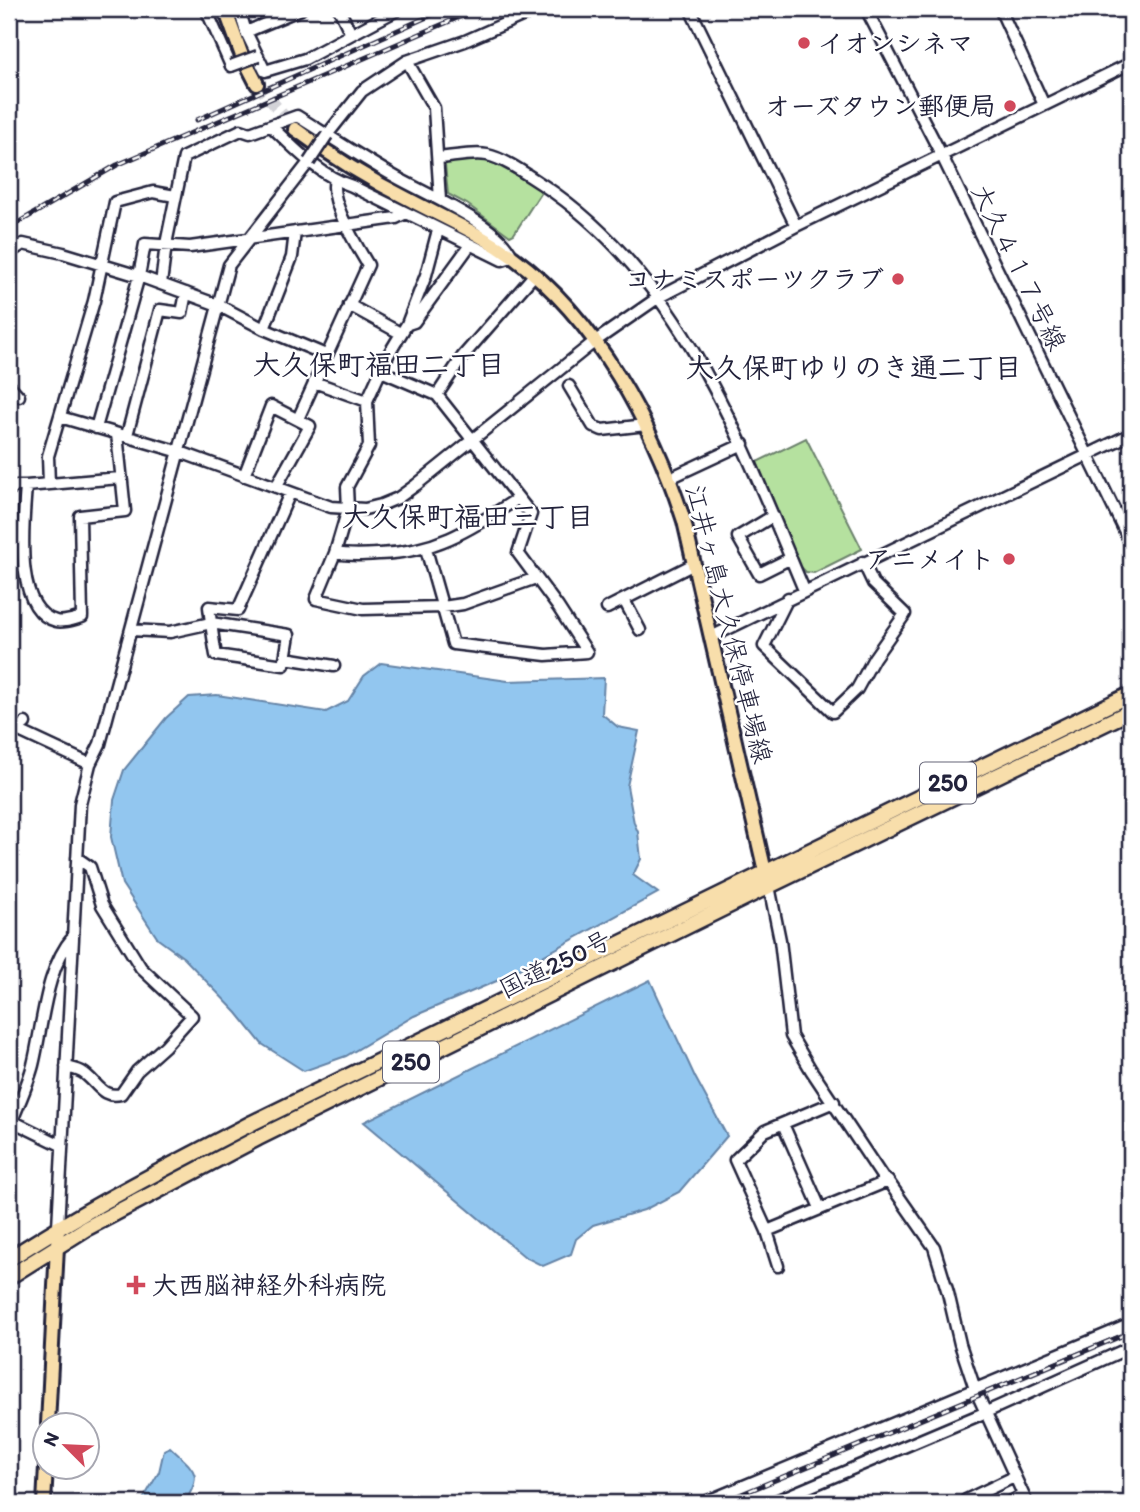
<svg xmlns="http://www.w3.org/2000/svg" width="1140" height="1512" viewBox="0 0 1140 1512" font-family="Itim,'Klee One',sans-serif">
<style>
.green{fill:#b5e19f;stroke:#6c826d;stroke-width:2}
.water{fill:#92c6ef;stroke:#6584a7;stroke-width:2}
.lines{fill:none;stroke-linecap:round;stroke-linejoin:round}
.major-tunnel{stroke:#d3d3d8;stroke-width:12;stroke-dasharray:12 6;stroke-linecap:butt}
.minor-casing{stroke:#22223b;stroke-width:15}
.major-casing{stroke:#22223b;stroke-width:18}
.highway-casing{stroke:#22223b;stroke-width:19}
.minor{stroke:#fff;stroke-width:10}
.major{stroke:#f8deab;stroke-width:12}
.highway{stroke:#f8deab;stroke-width:14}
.rail-casing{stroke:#22223b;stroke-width:5}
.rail{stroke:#fff;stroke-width:2.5;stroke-dasharray:8;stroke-linecap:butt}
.minor-bridge-casing{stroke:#22223b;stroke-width:15;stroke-linecap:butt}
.minor-bridge{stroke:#fff;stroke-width:10}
.poi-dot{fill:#d1495b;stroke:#fff;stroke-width:2.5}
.labels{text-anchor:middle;stroke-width:5;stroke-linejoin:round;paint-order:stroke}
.shield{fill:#fff;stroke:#646476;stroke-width:2}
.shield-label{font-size:24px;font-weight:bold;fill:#22223b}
.poi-label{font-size:26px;font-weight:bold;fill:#22223b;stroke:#fff;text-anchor:end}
.street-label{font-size:26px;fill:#22223b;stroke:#fff}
.neighbourhood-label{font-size:28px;font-weight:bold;fill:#22223b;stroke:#fff}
</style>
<rect width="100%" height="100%" fill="#fff"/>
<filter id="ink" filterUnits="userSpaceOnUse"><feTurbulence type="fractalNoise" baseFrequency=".0143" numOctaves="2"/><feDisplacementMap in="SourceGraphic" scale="14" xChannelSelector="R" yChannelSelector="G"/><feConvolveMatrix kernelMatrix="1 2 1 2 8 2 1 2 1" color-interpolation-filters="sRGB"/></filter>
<g filter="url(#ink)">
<path class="green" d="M484 158 540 188 541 192 514 234 510 236 467 204 448 194 445 165 449 161Z
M806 438 862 549 814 573 806 572 800 566 757 462Z"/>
<path class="water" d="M381 663 508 681 604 678 602 714 618 727 639 731 627 786 634 823 638 832 641 859 633 875 658 893 499 980 414 1016 346 1056 304 1071 262 1044 237 1013 184 958 158 939 122 884 111 837 114 800 124 770 166 718 189 697 217 695 326 712 348 701 364 676Z
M650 980 695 1077 727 1136 679 1192 644 1210 593 1225 576 1239 571 1254 543 1266 525 1257 364 1122Z
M170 1447C193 1469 205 1473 184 1503H141L159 1472 164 1450Z"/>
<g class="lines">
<path class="major-tunnel" d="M257 84 294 128"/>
<g class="minor-casing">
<path id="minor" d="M206 9 231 66
M239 9 246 32 265 71 305 59 399 9
M339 9 351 34
M690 9 796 226
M866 9 942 156 1131 544
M1000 9 1044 105
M246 32 301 9
M407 61 434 108 440 200
M327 135 362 91 407 61 465 41 538 9
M439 158C453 157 473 152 487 155 506 159 527 175 543 185 682 277 742 443 804 590
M438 230 426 275 407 324 387 357 367 401 369 446 347 487 348 509 335 553 316 599 363 609 443 607 463 604 536 578
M9 253 23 244 63 253 139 276 218 305 264 329 326 355
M161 284 166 244 184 157 241 130 250 133 297 116C329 136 361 157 394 176 423 193 501 225 512 257L502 260 352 186C319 175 296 150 271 126
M349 305 400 333
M408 324 414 322 470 245
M264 329 292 257 295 232
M381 371 437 395 531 514 518 553 558 607 587 652 546 655 453 644 426 549
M314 382 367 401
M9 385 19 396
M569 386 593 426 602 430 646 425
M437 395 463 356 534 275
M60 417 180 452 331 507 365 509 381 505 398 498 416 485 594 342 659 297 796 226 1131 63
M298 419 368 265C358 248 328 200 335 180
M96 428 139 276 145 244 190 247 396 218 406 213
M117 434 125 511 80 516 82 617C74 619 64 623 56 621 12 610 24 519 26 486L120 478
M127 435 160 310 182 313 186 293
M244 476 271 406 310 426 276 487
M670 478 743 444
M49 484 48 456 94 301 115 202 153 192 175 196
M9 490 16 486H26
M773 516 738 537 759 574 791 558
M335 553C350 556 364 555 379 554 437 552 469 530 517 499
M788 598 764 646 833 712 857 689 874 658 905 614 873 583 863 562
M624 600 640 630
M607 608 692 565
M131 630 170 632 211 623 289 635 284 665 216 655C213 639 211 623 209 607L238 610 290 493
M711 637 1131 434
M286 658 334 666
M17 730 90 764
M9 736 25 723
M769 886 780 940 791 1036 811 1070 883 1178 888 1181 934 1247 948 1293 960 1344 975 1389 1027 1503
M66 1067C71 1068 78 1070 82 1072 97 1081 101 1099 121 1094L137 1071 165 1046 192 1016 141 968 102 905 90 867 77 858
M834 1102 765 1131 735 1160 767 1231 888 1181
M12 1121C19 1103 28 1084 33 1065 43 1025 45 969 73 937
M783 1124 820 1208
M9 1125 12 1121 61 1145
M58 1227 80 804 90 764 100 744 229 265 309 162
M767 1231 778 1266
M966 1500 1014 1477
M703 1503 1131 1324
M771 1503 984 1413 1131 1347
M1008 1503 1023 1495"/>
</g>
<g class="major-casing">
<path id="major" d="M225 9 241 53 257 84
M295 129C332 157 370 180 412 201 446 219 483 235 514 258 597 319 653 425 684 521L767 880
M48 1424 58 1227
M44 1503 46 1466"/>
</g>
<g class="highway-casing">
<path id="highway" d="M9 1259C87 1208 169 1166 252 1123L1131 694
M9 1277 87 1228 258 1138 769 886 1131 711"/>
</g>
<use href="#minor" class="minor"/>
<use href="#major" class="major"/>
<use href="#highway" class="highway"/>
<g class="rail-casing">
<path id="rail" d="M197 120 445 9
M9 228 117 165 478 9
M720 1503 1131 1332"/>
</g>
<use href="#rail" class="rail"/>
<g class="minor-bridge-casing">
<path id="minor-bridge" d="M231 66 258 56
M309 162 327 135"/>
</g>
<use href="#minor-bridge" class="minor-bridge"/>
</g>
</g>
<g class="poi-dot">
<circle cx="804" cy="43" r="7"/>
<circle cx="1010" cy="106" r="7"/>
<circle cx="898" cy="279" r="7"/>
<circle cx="1009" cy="559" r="7"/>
<path d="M132.5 1274.5h7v7h7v7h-7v7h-7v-7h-7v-7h7z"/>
</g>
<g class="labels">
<g class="shield">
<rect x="920" y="762.5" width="56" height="41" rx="5"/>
<rect x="383" y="1041.5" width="56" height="41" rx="5"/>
</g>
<g class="shield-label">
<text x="948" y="791">250</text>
<text x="411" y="1070">250</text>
</g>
<g class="poi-label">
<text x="818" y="52" text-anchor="start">イオンシネマ</text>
<text x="996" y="115">オーズタウン郵便局</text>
<text x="884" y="288">コナミスポーツクラブ</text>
<text x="995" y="568">アニメイト</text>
<text x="152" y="1294" text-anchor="start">大西脳神経外科病院</text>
</g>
<g class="street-label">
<text transform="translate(1019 267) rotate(64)" y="9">大久４１７号線</text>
<text transform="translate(729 624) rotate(76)" y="9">江井ヶ島大久保停車場線</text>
<text transform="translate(555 964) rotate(-26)" y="9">国道250号</text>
</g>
<g class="neighbourhood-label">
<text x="379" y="374">大久保町福田二丁目</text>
<text x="854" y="377">大久保町ゆりのき通二丁目</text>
<text x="468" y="526">大久保町福田三丁目</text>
</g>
</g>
<rect width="1140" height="1512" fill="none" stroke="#fff" stroke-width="35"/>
<rect x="18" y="18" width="1105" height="1477" fill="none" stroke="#22223b" stroke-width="2.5" filter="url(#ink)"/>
<g transform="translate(66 1446) rotate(294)"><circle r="33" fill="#ffffff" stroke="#a7a7b1" stroke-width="2"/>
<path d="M0-5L12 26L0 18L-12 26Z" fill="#d1495b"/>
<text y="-10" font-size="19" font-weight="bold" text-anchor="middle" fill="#22223b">N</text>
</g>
</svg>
